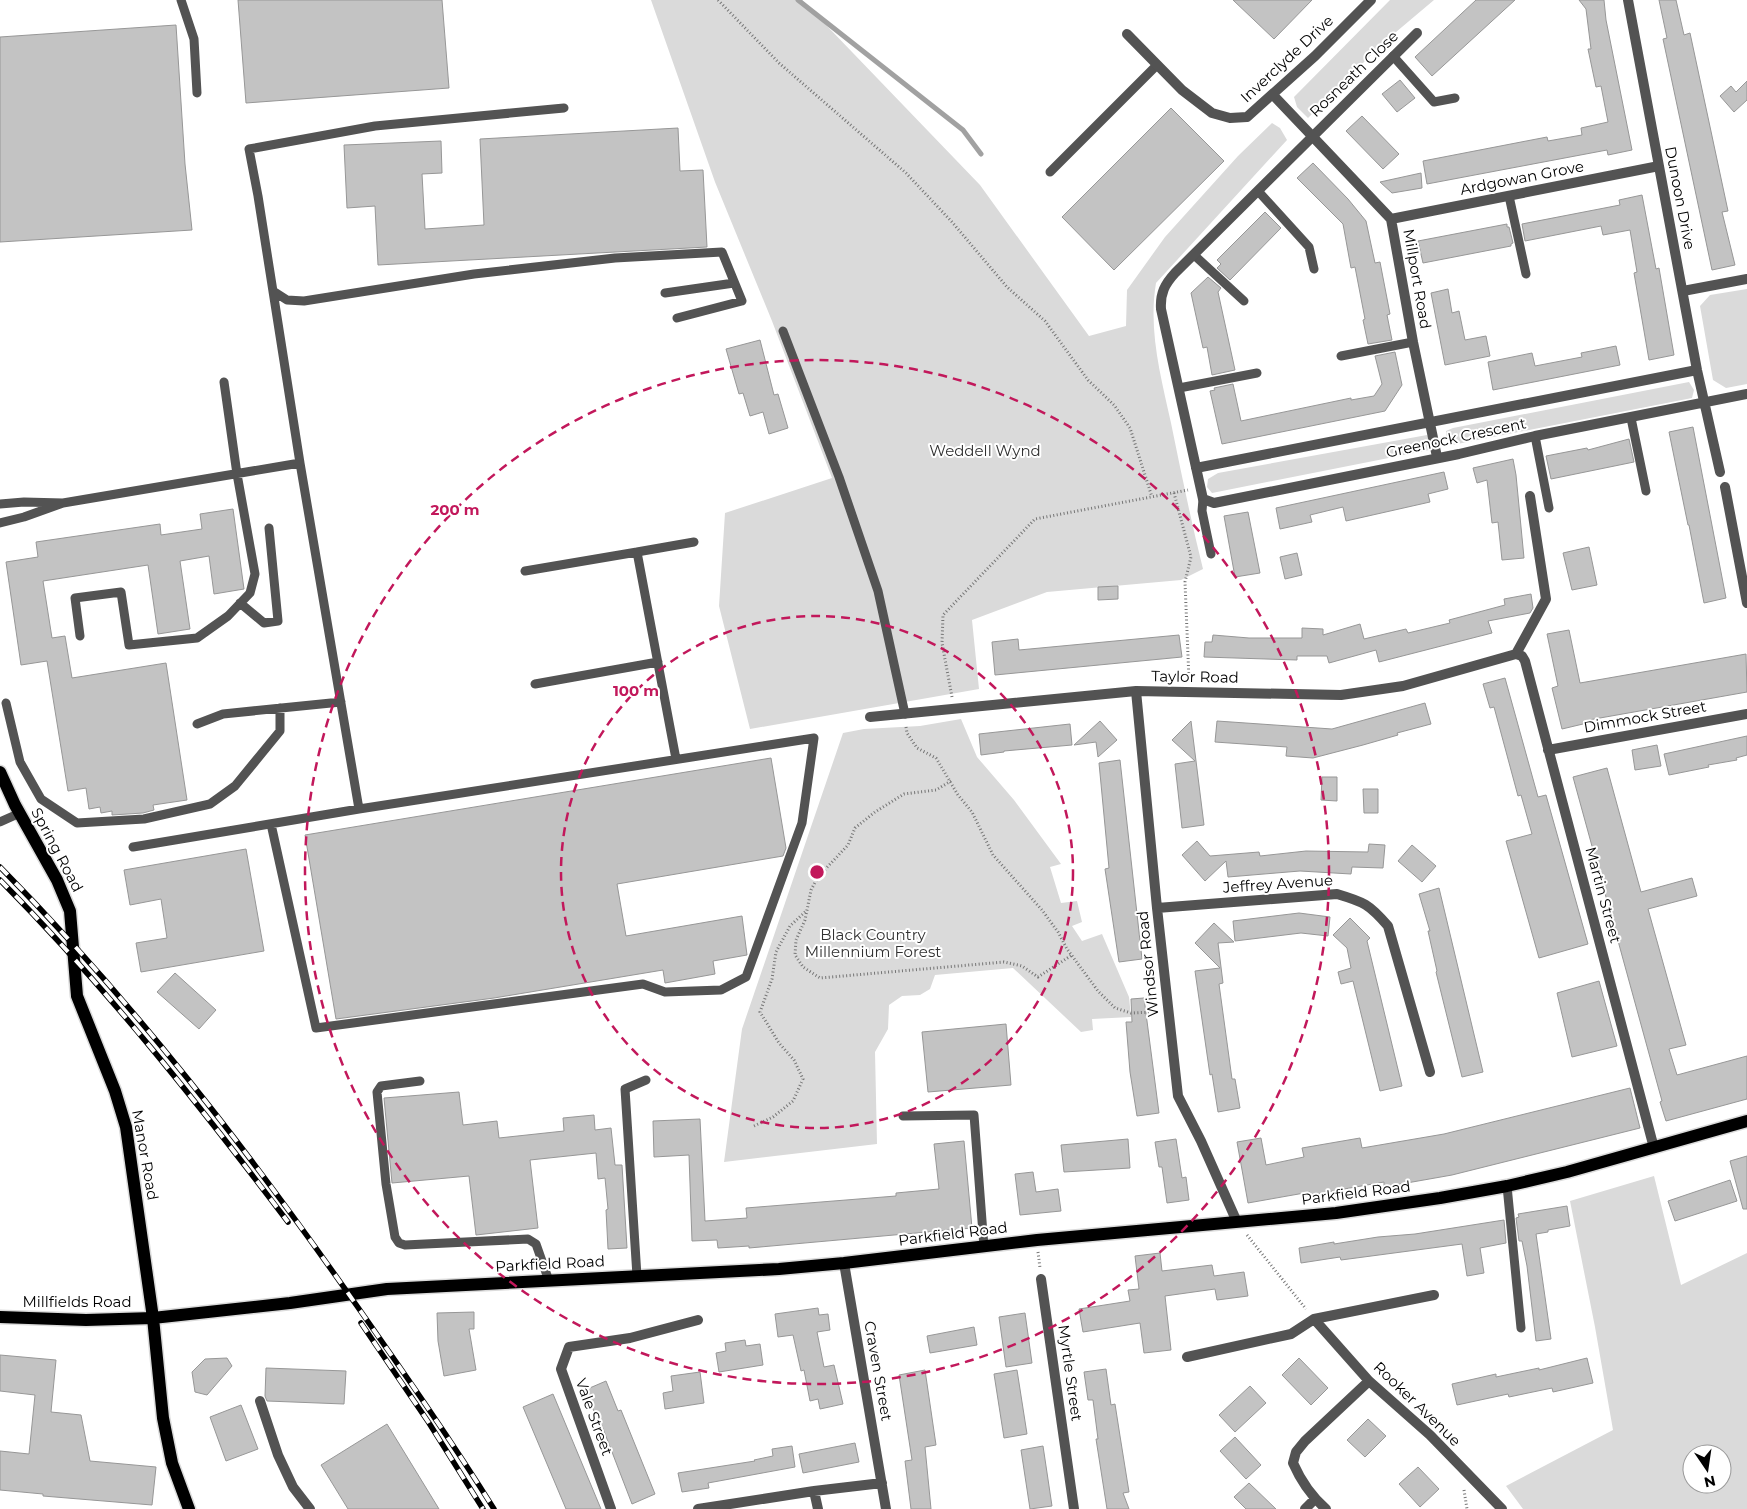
<svg xmlns="http://www.w3.org/2000/svg" width="1747" height="1509" viewBox="0 0 1747 1509" font-family="Montserrat,sans-serif">
<style>
.green{fill:#dadada;fill-rule:evenodd}
.lines{fill:none;stroke-linecap:round;stroke-linejoin:round}
.stream{stroke:#a1a1a1;stroke-width:5}
.building{fill:#c3c3c3;stroke:#979797}
.primary-casing{stroke:#dbdbdb;stroke-width:15}
.path{stroke:#757575;stroke-width:3;stroke-dasharray:1 2.5;stroke-linecap:butt}
.lane{stroke:#535353;stroke-width:9}
.street{stroke:#535353;stroke-width:10}
.primary{stroke:#000;stroke-width:12}
.rail-casing{stroke:#000;stroke-width:5.5}
.rail{stroke:#fff;stroke-width:4;stroke-dasharray:11;stroke-linecap:butt}
.ring{fill:none;stroke:#c2185b;stroke-width:2.5;stroke-dasharray:9 6}
.labels{text-anchor:middle;stroke-width:4;stroke-linejoin:round;paint-order:stroke}
.street-label{font-size:15px;fill:#000;stroke:#fff}
.park-label{font-size:15px;fill:#313131;stroke:#fff}
.centre{fill:#c2185b;stroke:#fff;stroke-width:2.5}
.ring-label{font-size:15px;text-anchor:middle;font-weight:bold;fill:#c2185b;stroke:#fff;stroke-width:4;stroke-linejoin:round;paint-order:stroke}
</style>
<rect width="100%" height="100%" fill="#fff"/>
<path class="green" d="M651 0H802L980 185 1089 336 1126 326 1127 290 1165 237 1238 156 1272 123 1280 128 1287 140 1156 283C1148 330 1161 377 1171 423 1181 472 1191 521 1203 569L1181 580 1047 592 972 620 979 689 750 729 719 606 725 513 832 478 772 321 715 182Z
M1390 0H1434L1383 43 1308 118 1297 107 1294 97Z
M1747 289V384L1726 388 1713 380 1700 306 1710 295Z
M1689 382 1694 390 1692 398 1452 445 1446 440V431L1453 428Z
M1427 435 1431 440 1429 450 1212 493 1207 487 1208 479 1218 473Z
M961 719 977 757 1014 800 1061 864 1050 867 1061 903 1077 901 1082 922 1072 926 1082 941 1102 934 1129 997 1131 1017 1092 1019 1093 1030 1081 1032 1013 968 935 975 930 989 920 995 902 996 889 1005 888 1029 875 1052 877 1144 724 1162 742 1029 843 733 864 729 920 726Z
M1654 1176 1681 1285 1747 1253V1509H1523L1506 1486 1613 1430 1595 1327 1570 1201ZM1692 1454H1722V1484H1692Z"/>
<g class="lines">
<path class="stream" d="M798 0 963 130 981 154"/>
</g>
<path class="building" d="M238 0H442L449 88 246 103Z
M1233 0H1312L1274 39Z
M1476 0H1515L1432 76 1415 57Z
M1579 0H1604L1606 20 1632 150 1608 155 1607 150 1427 184 1423 161 1547 137 1548 141 1582 135 1581 128 1608 122 1601 86 1596 87 1588 49H1591L1586 9Z
M1659 0H1676L1684 35 1690 33 1728 211 1722 212 1735 265 1712 270 1663 39 1667 38Z
M176 25 185 164 192 230 0 242V37Z
M1400 80 1415 98 1397 112 1382 94Z
M1747 81V100L1734 112 1720 96 1731 86 1736 92Z
M1171 108 1224 161 1114 270 1062 217Z
M1362 116 1399 154 1383 169 1346 131Z
M678 128 680 171 703 170 707 247 378 265 375 206 347 208 344 145 441 141 442 173 422 174 425 229 484 225 480 139Z
M1313 163 1348 199 1366 221 1375 263 1380 262 1390 314 1387 315 1392 340 1368 344 1363 320 1365 319 1355 267 1351 268 1343 224 1297 178Z
M1421 173 1422 188 1392 193 1380 182Z
M1642 195 1656 269 1659 268 1674 355 1649 360 1634 273 1637 272 1630 230 1603 235 1601 226 1525 241 1522 224 1620 205 1619 200Z
M1265 212 1281 228 1230 280 1217 268 1221 264 1217 260Z
M1507 224V227H1509L1513 243 1511 244V246L1423 263 1418 241Z
M1208 277 1221 288 1218 292 1235 370 1212 375 1207 347 1203 348 1191 293Z
M1448 289 1452 313 1459 311 1465 340 1486 336 1490 356 1445 365 1431 293Z
M760 340 774 395 778 394 788 428 769 434 763 412 750 416 743 393 739 394 726 349Z
M1616 346 1620 365 1493 390 1488 362 1532 353 1535 366 1582 357 1581 353Z
M1395 352 1402 385 1385 411 1222 444 1210 391 1215 390 1214 388 1233 384 1241 421 1351 398V400L1374 396 1382 384 1375 356Z
M1693 427 1726 598 1704 603 1689 525H1688L1669 432Z
M1629 439 1634 462 1551 479 1546 456 1587 448 1588 450Z
M1513 459 1516 475 1524 558 1502 560 1498 522 1492 523 1487 480 1477 483 1473 468Z
M1444 472 1448 489 1428 494 1430 502 1346 521 1343 507 1310 515 1312 522 1280 529 1276 508Z
M233 509 244 589 214 594 209 556 180 561 190 629 158 634 148 565 43 581 52 638 65 636 72 678 166 663 187 800 153 805 154 810 143 813 112 815V811L101 813 100 807 89 809 86 788 68 791 47 661 21 665 6 562 38 557 36 542 160 524 161 535 202 529 200 514Z
M1248 512 1260 573 1235 577 1224 516Z
M1589 547 1597 585 1572 590 1563 553Z
M1297 553 1302 575 1285 579 1280 557Z
M1118 586V599L1098 600V587Z
M1531 594 1533 608 1530 613 1488 621 1492 633 1379 662 1376 650 1329 663 1327 656H1297V660L1204 657 1205 642H1212L1213 635 1249 638H1302V628L1323 629V635L1360 624 1364 639 1406 629 1408 633 1450 623 1449 620 1505 605 1504 599Z
M1569 630 1580 683 1746 654 1747 692 1583 721V724L1562 729 1552 688 1558 686 1547 634Z
M1179 635 1182 657 995 675 992 642 1018 639 1019 650Z
M1505 678 1538 797 1546 795 1588 944 1539 958 1506 841 1532 834 1521 795 1518 796 1494 707 1490 708 1483 684Z
M1425 703 1431 724 1397 733 1398 735 1363 745 1313 758 1286 756 1287 747 1215 742 1217 721 1332 729Z
M1100 721 1117 740 1098 757 1096 742 1074 745Z
M1191 721 1204 825 1182 828 1175 764 1195 761 1172 740Z
M1070 724 1072 745 1004 751V752L981 755 979 734Z
M1747 736V755L1736 758 1737 760 1708 765 1709 767 1669 775 1664 754Z
M1657 745 1661 766 1635 770 1632 750Z
M771 758 786 848 783 856 617 884 626 936 742 916 747 955 713 961 715 974 665 983 663 970 494 998 336 1019 305 835Z
M1120 760 1142 959 1119 962 1105 869 1109 868 1099 763Z
M1607 768 1641 892 1692 878 1697 896 1648 909 1686 1045 1669 1049 1677 1075 1747 1056V1099L1666 1121 1660 1102 1662 1101 1573 777Z
M1322 777H1337V801L1321 800Z
M1363 789H1378V813H1364Z
M1197 841 1210 856 1259 852 1260 856 1306 851 1368 852 1369 844 1385 845 1383 868 1352 867 1351 874 1300 871 1228 877 1226 861 1205 881 1182 855Z
M1412 845 1436 866 1422 882 1398 861Z
M246 849 264 951 141 972 136 943 167 938 161 899 130 905 124 870Z
M1439 888 1483 1072 1462 1077 1436 972 1437 971 1428 931H1430L1419 894Z
M1299 913 1330 917 1328 936 1301 933 1235 941 1233 921Z
M1350 918 1370 938 1367 941 1402 1086 1380 1091 1353 981 1341 984 1338 972 1351 968 1347 948 1333 935Z
M1214 923 1234 942 1218 943 1223 983 1219 984 1232 1079H1235L1240 1108 1218 1112 1212 1074 1210 1075 1195 971 1220 968 1195 943Z
M175 973 216 1010 199 1029 157 992Z
M1599 981 1617 1046 1572 1057 1557 993Z
M1144 998 1159 1113 1137 1116 1130 1072 1126 1022H1132L1131 999Z
M1006 1024 1011 1085 928 1092 922 1032Z
M1630 1088 1640 1128 1452 1175 1384 1187V1182L1310 1195V1192L1248 1203 1237 1142 1261 1138 1266 1165 1304 1157 1302 1148 1360 1138 1362 1148 1444 1134Z
M459 1092 463 1125 497 1121 499 1138 564 1131 563 1118 594 1115 595 1130 611 1128 615 1165H622L627 1248 608 1249 606 1210 608 1209 605 1178 598 1179 596 1153 530 1160 538 1228 476 1235 469 1176 392 1183 384 1098Z
M700 1119 705 1221 747 1218 746 1208 896 1196V1193L939 1189 934 1144 964 1141 972 1228 749 1248V1246L718 1248 717 1240 692 1241 689 1155 654 1157 653 1121Z
M1128 1139 1130 1168 1064 1172 1061 1145Z
M1176 1139 1182 1178 1186 1177 1189 1200 1167 1203 1162 1167H1159L1155 1142Z
M1747 1156V1209H1743L1730 1161Z
M1033 1172 1036 1192 1058 1189 1061 1211 1020 1215 1015 1174Z
M1730 1180 1737 1201 1675 1221 1668 1201Z
M1567 1206 1570 1226 1548 1230V1232L1536 1234 1551 1339 1536 1341 1527 1266 1522 1241H1519L1516 1218 1519 1217 1518 1214Z
M1504 1220 1506 1243 1480 1248 1484 1273 1467 1276 1462 1244 1341 1260 1340 1257 1301 1263 1299 1248 1334 1242V1244L1378 1237 1415 1234Z
M1160 1253 1162 1271 1212 1265 1214 1276 1244 1272 1248 1296 1217 1300 1215 1289 1165 1296 1171 1350 1144 1353 1140 1323 1083 1332 1079 1309 1130 1301 1128 1290 1139 1289 1135 1256Z
M818 1308 819 1315 828 1314 830 1330 817 1332 824 1367 834 1365 843 1404 820 1409 818 1399 810 1401 804 1370 801 1371 793 1335 778 1337 775 1314Z
M474 1312V1329H469L476 1370 444 1376 438 1341 437 1313Z
M1025 1313 1032 1363 1006 1367 999 1317Z
M974 1327 977 1345 930 1353 927 1336Z
M745 1340 746 1346 760 1344 763 1365 719 1372 716 1353 726 1351 725 1343Z
M0 1355 56 1360 51 1412 81 1415 90 1461 156 1467 152 1505 43 1496V1494L0 1490V1451L29 1454 35 1395 0 1391Z
M227 1358 232 1366 207 1395 195 1392 192 1372 205 1359Z
M1299 1358 1328 1388 1311 1405 1282 1375Z
M1587 1358 1593 1383 1553 1392 1552 1388 1509 1397 1508 1394 1457 1405 1452 1384 1496 1374V1377L1539 1368V1370Z
M266 1368 346 1371 344 1404 267 1401 265 1396Z
M1106 1369 1111 1405 1115 1404 1120 1436 1129 1492 1123 1493 1129 1509H1107L1096 1439H1098L1093 1400H1088L1084 1372Z
M925 1370 936 1445 925 1447 931 1509H911L905 1461 912 1460 899 1375Z
M1017 1370 1027 1434 1004 1438 994 1374Z
M700 1372 704 1403 665 1409 663 1393 673 1391 671 1376Z
M606 1381 618 1411 621 1410 655 1494 632 1504 597 1413 595 1414 585 1390Z
M1250 1386 1266 1403 1235 1432 1219 1415Z
M553 1394 601 1509H566L523 1407Z
M241 1405 258 1449 226 1461 210 1417Z
M1368 1419 1386 1436 1365 1457 1347 1440Z
M387 1424 439 1509H348L321 1465Z
M1235 1437 1261 1465 1246 1479 1220 1451Z
M855 1443 859 1462 803 1473 799 1454Z
M792 1446 795 1467 708 1483 709 1488 682 1492 678 1473 755 1461 754 1460 773 1456 772 1449Z
M1043 1446 1052 1506 1030 1509 1021 1450Z
M1418 1467 1439 1489 1420 1507 1399 1484Z
M1249 1483 1276 1509H1246L1234 1497Z"/>
<g class="lines">
<g class="primary-casing">
<path id="primary" d="M0 772 15 805 57 880 70 911 77 996 115 1091 126 1127 153 1318 163 1418 172 1463 189 1509
M0 1317 86 1320 153 1318 290 1303 387 1289 779 1269 844 1263 1037 1240 1336 1213 1440 1198 1507 1186 1567 1172 1747 1121"/>
</g>
<path class="path" d="M718 0 779 63 906 173 952 222 1007 287 1045 321 1088 380 1114 405 1130 428 1152 497
M1174 493 1191 557 1185 582 1189 680
M952 697 942 643 943 615 1035 519 1188 490
M906 727 907 733 917 748 936 758 958 795 972 812 993 855 1042 910 1058 932 1067 949 1098 991 1115 1008 1131 1013 1155 1012
M951 781 936 790 904 794 875 812 855 828 848 845 818 877 811 890 805 920 796 940 795 955 803 967 820 978 1004 962 1022 966 1038 977 1072 955
M754 1126 773 1117 793 1101 803 1079 794 1060 779 1043 760 1012 772 979 776 952 790 926 806 911
M1247 1235 1306 1309
M1038 1252 1040 1268
M1464 1490 1467 1509"/>
<path class="lane" d="M181 0 194 39 197 93
M1393 56 1434 102 1455 98
M1050 172 1157 65
M1258 191 1309 247 1314 269
M1509 196 1526 274
M1194 255 1244 301
M273 291 287 300 304 301 474 274 615 258 722 252 742 301 677 318
M665 293 734 283
M783 331 839 477 878 591 905 714
M1341 356 1413 342
M1179 388 1257 373
M1631 418 1646 491
M1535 436 1549 508
M300 463 258 196 249 149 375 126 564 108
M1203 499 1202 511 1211 554
M63 503 300 463 359 809 133 847
M0 504 24 502 63 503 24 517 0 523
M637 552 694 542
M525 571 637 552 676 759
M240 603 264 623 278 621 269 528
M80 636 75 598 121 592 129 645 197 638 228 616 250 593 255 574 237 474 224 382
M535 684 658 662
M6 703 20 762 41 799 77 823 144 819 210 804 235 786 280 731V708
M197 724 223 714 341 702
M0 822 20 813
M271 824 316 1028 643 984 665 992 721 990 746 977 802 823 814 738 359 809
M420 1081 381 1086 377 1092 386 1184 395 1237 399 1243 405 1245 528 1239 536 1244 549 1281
M903 1116 974 1115 984 1247
M1507 1186 1521 1328
M637 1276 625 1089 646 1080"/>
<path class="street" d="M1628 0 1697 370 1720 472
M1417 33 1175 273C1165 284 1160 293 1161 309L1203 499 1214 503 1459 454 1535 436 1747 394
M1127 34 1182 90 1212 113 1230 118 1247 117 1315 56 1371 0
M1273 95 1391 219 1413 342 1437 457
M1391 219 1659 166
M1683 291 1747 279
M1196 468 1697 370
M1725 487 1747 603
M1516 654 1522 656 1525 661 1654 1148
M1516 654 1546 599 1530 496
M1136 691 1157 908 1178 1096 1201 1141 1237 1222
M870 717 1136 691 1341 695 1403 686 1516 654
M1548 750 1747 714
M1157 908 1337 894C1364 902 1369 904 1388 926L1430 1072
M844 1263 886 1509
M1041 1279 1074 1509
M1314 1319 1369 1381 1430 1435 1502 1509
M1187 1357 1291 1334 1314 1319 1434 1295
M260 1401 278 1455 293 1487 310 1509
M814 1491 818 1509
M611 1509 561 1369 569 1347 630 1338 698 1320
M698 1509 814 1491 882 1483
M1305 1509 1315 1499
M1326 1509C1311 1496 1301 1481 1293 1463L1296 1452 1305 1441 1369 1381"/>
<use href="#primary" class="primary"/>
<g class="rail-casing">
<path id="rail" d="M0 867C134 1003 248 1150 357 1306 404 1373 451 1440 494 1509
M0 880C105 986 198 1103 288 1222
M361 1323 429 1423 483 1509"/>
</g>
<use href="#rail" class="rail"/>
</g>
<g class="ring">
<circle cx="817" cy="872" r="256"/>
<circle cx="817" cy="872" r="512"/>
</g>
<g class="labels">
<g class="street-label">
<text transform="translate(1287 59) rotate(-43)" y="5">Inverclyde Drive</text>
<text transform="translate(1354 74) rotate(-44)" y="5">Rosneath Close</text>
<text transform="translate(1522 178) rotate(-11)" y="5">Ardgowan Grove</text>
<text transform="translate(1680 198) rotate(79)" y="5">Dunoon Drive</text>
<text transform="translate(1417 279) rotate(80)" y="5">Millport Road</text>
<text transform="translate(1456 438) rotate(-12)" y="5">Greenock Crescent</text>
<text transform="translate(1195 677) rotate(1)" y="5">Taylor Road</text>
<text transform="translate(1645 717) rotate(-10)" y="5">Dimmock Street</text>
<text transform="translate(57 850) rotate(62)" y="5">Spring Road</text>
<text transform="translate(1278 884) rotate(-4)" y="5">Jeffrey Avenue</text>
<text transform="translate(1603 895) rotate(75)" y="5">Martin Street</text>
<text transform="translate(1148 964) rotate(-96)" y="5">Windsor Road</text>
<text transform="translate(145 1155) rotate(80)" y="5">Manor Road</text>
<text transform="translate(1356 1193) rotate(-7)" y="5">Parkfield Road</text>
<text transform="translate(953 1234) rotate(-7)" y="5">Parkfield Road</text>
<text transform="translate(550 1264) rotate(-3)" y="5">Parkfield Road</text>
<text x="77" y="1307">Millfields Road</text>
<text transform="translate(878 1371) rotate(80)" y="5">Craven Street</text>
<text transform="translate(1070 1373) rotate(82)" y="5">Myrtle Street</text>
<text transform="translate(1417 1404) rotate(44)" y="5">Rooker Avenue</text>
<text transform="translate(594 1417) rotate(70)" y="5">Vale Street</text>
</g>
<g class="park-label">
<text x="985" y="456">Weddell Wynd</text>
<text x="873" y="940">Black Country<tspan x="873" dy="17">Millennium Forest</tspan></text>
</g>
</g>
<circle cx="817" cy="872" r="8" class="centre"/>
<g class="ring-label">
<text x="455" y="515">200 m</text>
<text x="636" y="696">100 m</text>
</g>
<g transform="translate(1707 1469) rotate(167)"><circle r="24" fill="#ffffff" stroke="#999999"/>
<path d="M0-4L9 19L0 12L-9 19Z" fill="#000000"/>
<text y="-8" font-size="14" font-weight="bold" text-anchor="middle" fill="#000000">N</text>
</g>
</svg>
